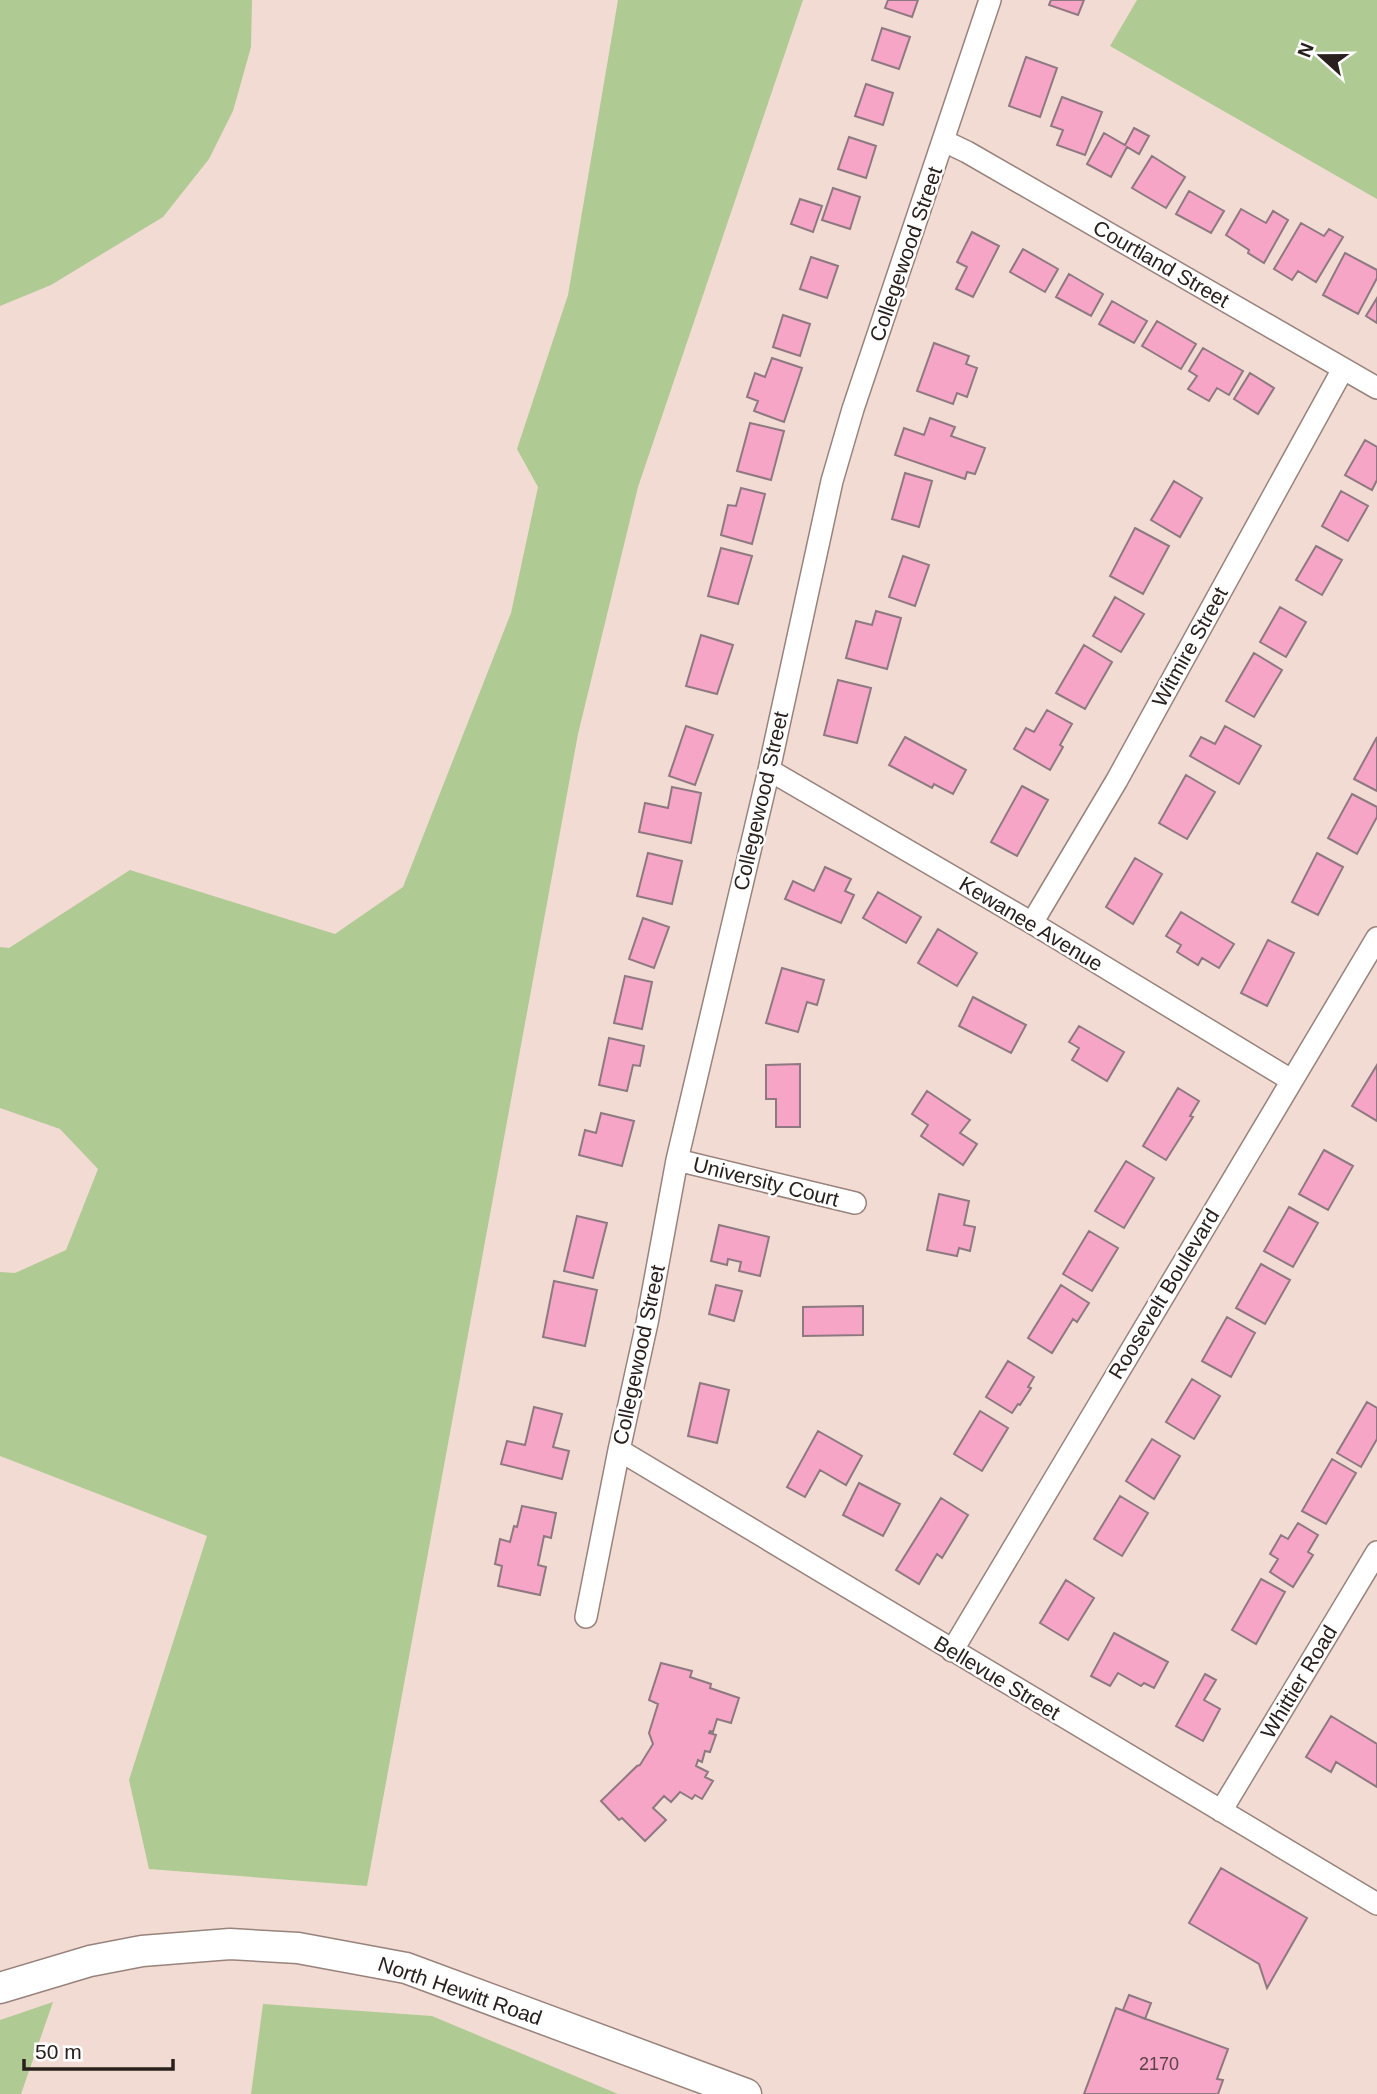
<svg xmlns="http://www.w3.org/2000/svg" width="1377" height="2094" viewBox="0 0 1377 2094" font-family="Helvetica,sans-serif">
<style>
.green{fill:#b0ca94}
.building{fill:#f6a5c6;stroke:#8e7981;stroke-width:2}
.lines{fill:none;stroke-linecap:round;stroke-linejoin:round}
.street-casing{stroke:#98837c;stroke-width:24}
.secondary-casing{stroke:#98837c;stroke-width:33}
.street{stroke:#fff;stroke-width:21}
.secondary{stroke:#fff;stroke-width:30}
.labels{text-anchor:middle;stroke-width:5;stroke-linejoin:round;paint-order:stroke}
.number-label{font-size:18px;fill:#5c4147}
.street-label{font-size:21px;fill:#29201d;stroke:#fff}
</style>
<rect width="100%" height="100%" fill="#f2dbd3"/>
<path class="green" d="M0 0H252L251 47 233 111 209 159 163 217 51 285 0 306Z
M618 0H803L638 487 578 734 367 1886 149 1869 129 1780 207 1536 0 1456V1272L15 1273 66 1250 98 1169 60 1129 0 1108V947L9 948 130 870 335 934 403 887 511 613 538 487 517 449 568 295Z
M1137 0H1377V199L1110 46Z
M53 2002 21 2094H0V2020Z
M263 2004 432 2016 618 2094H251Z"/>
<path class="building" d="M888 0H918L912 17 885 8Z
M1051 0H1084L1078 15 1049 5Z
M882 28 910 37 899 69 872 60Z
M1026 57 1057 68 1040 117 1009 106Z
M866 84 893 93 883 125 855 116Z
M1062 97 1102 112 1085 155 1057 145 1063 130 1051 126Z
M1134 128 1149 136 1139 154 1127 147 1111 177 1087 164 1104 133 1125 145Z
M849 137 876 146 866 178 838 169Z
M1152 156 1185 177 1166 208 1132 188Z
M833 188 860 197 850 229 822 220Z
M1189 191 1224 211 1211 233 1176 214Z
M800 199 822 206 813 232 791 224Z
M1241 209 1266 223 1273 211 1288 220 1264 263 1248 253 1249 250 1226 235Z
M1301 223 1324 236 1329 229 1343 237 1316 282 1298 271 1292 280 1274 269Z
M972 232 999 246 973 297 956 289 967 267 957 262Z
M1023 249 1058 269 1045 292 1010 272Z
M1345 253 1377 270V278L1358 314 1323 295Z
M811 257 838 266 827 298 800 289Z
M1069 274 1103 294 1091 316 1056 297Z
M1377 298V323L1366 316Z
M1112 301 1147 321 1134 343 1099 324Z
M783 315 810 324 800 356 773 347Z
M1157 321 1196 344 1181 369 1142 346Z
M934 343 969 356 966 364 977 368 967 397 957 393 953 404 917 391Z
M1203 348 1243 371 1229 395 1217 388 1209 401 1188 389 1197 376 1189 371Z
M772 358 802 368 784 422 754 411 758 401 747 397 755 373 765 377Z
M1250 373 1274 388 1258 414 1234 399Z
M930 418 955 427 951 436 985 448 975 474 967 472 965 479 895 455 904 428 924 435Z
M750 423 784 431 771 480 737 471Z
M1365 440 1377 447V480L1372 490 1345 475Z
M905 473 932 481 919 527 892 519Z
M1174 481 1202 498 1180 537 1151 520Z
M741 488 765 494 752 544 721 535 728 505 736 506Z
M1341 491 1368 506 1348 541 1322 526Z
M1135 528 1169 546 1143 594 1110 576Z
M1316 546 1342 560 1322 595 1296 580Z
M721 548 752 556 738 604 708 596Z
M903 556 929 565 915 606 889 597Z
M1115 597 1144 614 1121 652 1093 636Z
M1280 607 1306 622 1286 657 1260 642Z
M876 611 901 618 887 669 846 658 856 621 872 625Z
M701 635 733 645 717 694 686 686Z
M1084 645 1112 662 1085 709 1056 693Z
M1254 653 1282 670 1254 717 1226 701Z
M838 680 871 688 857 743 824 735Z
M1047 710 1072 724 1060 745 1063 747 1050 770 1014 749 1026 728 1034 732Z
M686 726 713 735 695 785 669 776Z
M1225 726 1261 746 1239 784 1190 756 1201 737 1215 744Z
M905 737 966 770 953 794 934 784 932 788 889 765Z
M1377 737V791L1354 779Z
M1186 775 1215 792 1187 839 1159 823Z
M1022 786 1048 800 1017 856 991 842Z
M672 787 701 793 691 843 639 832 645 803 668 808Z
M1352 794 1377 807V817L1357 854 1328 838Z
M648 853 682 861 672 904 637 896Z
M1317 853 1343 867 1318 915 1292 902Z
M1135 858 1162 874 1133 924 1106 907Z
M825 867 851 879 845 891 854 895 841 923 785 899 793 881 814 891Z
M878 892 921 917 906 943 863 918Z
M1181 912 1234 944 1219 968 1202 958 1198 965 1177 952 1181 945 1166 936Z
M643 918 669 927 654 968 629 959Z
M938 929 977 953 957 986 918 963Z
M1268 940 1294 953 1267 1006 1241 993Z
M782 968 824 980 817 1005 807 1002 798 1032 766 1023Z
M625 976 652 982 642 1029 614 1023Z
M973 997 1026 1025 1011 1053 959 1026Z
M1079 1026 1124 1052 1107 1081 1072 1060 1079 1048 1069 1042Z
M609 1038 644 1046 640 1066 633 1065 627 1091 599 1085Z
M800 1064V1127H776V1099H766V1065Z
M1377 1065V1121L1352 1106Z
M1178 1088 1199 1101 1190 1116 1193 1117 1166 1160 1143 1146Z
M927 1091 970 1120 960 1133 977 1144 963 1165 921 1136 928 1125 912 1114Z
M601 1113 634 1121 622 1166 579 1155 585 1130 596 1133Z
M1324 1150 1353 1166 1328 1210 1299 1194Z
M1126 1161 1154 1178 1124 1228 1095 1211Z
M939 1194 969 1201 964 1225 975 1227 970 1251 959 1248 957 1256 927 1250Z
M1289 1207 1318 1223 1293 1267 1264 1251Z
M577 1216 607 1223 593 1278 564 1271Z
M719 1225 769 1237 760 1276 739 1271 741 1262 728 1259 727 1265 711 1261Z
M1089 1231 1118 1248 1092 1291 1063 1274Z
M1261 1264 1290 1280 1265 1324 1236 1308Z
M554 1281 597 1290 585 1346 543 1337Z
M716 1285 742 1291 734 1321 709 1314Z
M1061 1285 1089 1303 1077 1322 1073 1319 1052 1353 1028 1338Z
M863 1306V1335L803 1336V1307Z
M1227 1317 1255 1333 1231 1377 1202 1361Z
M1008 1361 1034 1377 1028 1387 1031 1388 1020 1405 1018 1404 1012 1413 986 1397Z
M1192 1379 1220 1396 1194 1439 1166 1422Z
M700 1383 729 1390 717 1443 688 1436Z
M1367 1402 1377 1408V1439L1361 1467 1337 1453Z
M534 1407 562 1414 553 1447 569 1451 562 1479 501 1464 507 1441 525 1445Z
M980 1411 1008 1428 982 1471 954 1454Z
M818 1431 862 1456 846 1485 820 1470 805 1497 787 1487Z
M1152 1439 1180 1456 1154 1499 1126 1481Z
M1332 1459 1356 1473 1326 1524 1302 1511Z
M859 1483 900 1504 883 1536 843 1515Z
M1120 1496 1148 1513 1122 1556 1094 1539Z
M941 1498 968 1515 942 1558 937 1554 919 1584 896 1570Z
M522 1506 556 1513 551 1538 544 1536 538 1565 546 1567 540 1595 498 1586 502 1566 495 1564 500 1539 510 1542 514 1526 517 1527Z
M1298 1523 1318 1535 1308 1552 1313 1555 1293 1587 1270 1572 1278 1559 1270 1554 1281 1535 1288 1539Z
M1261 1579 1285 1592 1256 1644 1232 1630Z
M1066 1580 1094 1598 1068 1640 1040 1623Z
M1114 1633 1168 1662 1154 1688 1144 1683 1141 1686 1118 1673 1110 1686 1091 1676Z
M661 1663 692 1671 690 1677 711 1684 710 1688 739 1698 731 1723 717 1719 713 1732 710 1731 709 1733 716 1735 710 1752 705 1751 702 1762 698 1760 696 1766 708 1772 705 1777 713 1781 702 1799 695 1795 692 1799 680 1792 671 1802 664 1796 653 1808 666 1820 645 1841 622 1818 619 1820 601 1801 637 1766 640 1765 653 1744 649 1733 658 1704 649 1700Z
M1205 1674 1216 1680 1204 1700 1220 1709 1203 1741 1176 1726Z
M1331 1716 1377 1744V1787L1336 1762 1331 1772 1306 1757Z
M1221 1868 1307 1918 1267 1988 1259 1964 1189 1923Z
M1129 1995 1151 2003 1145 2019 1123 2010Z
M1116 2008 1228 2049 1217 2079 1223 2080 1218 2094H1084Z"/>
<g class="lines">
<g class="street-casing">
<path id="street" d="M944 141 967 152 1377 388
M769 770 1032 923 1291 1080
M1032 923 1117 780 1343 369
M677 1160 855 1203
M619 1450 1377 1904
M586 1617 619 1450 647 1323 677 1160 769 770 832 481 853 409 990 0
M952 1651 1377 938
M1221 1811 1377 1552"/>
</g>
<g class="secondary-casing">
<path id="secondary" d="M0 1988 90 1961 142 1951 230 1944 298 1948 406 1968 746 2094"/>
</g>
<use href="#street" class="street"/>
<use href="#secondary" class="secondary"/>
</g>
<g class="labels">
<g class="number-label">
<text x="1159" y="2070">2170</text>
</g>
<g class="street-label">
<text transform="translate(906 254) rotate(-71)" y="7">Collegewood Street</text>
<text transform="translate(1161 264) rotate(30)" y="7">Courtland Street</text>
<text transform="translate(1190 647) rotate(-61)" y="7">Witmire Street</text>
<text transform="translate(761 801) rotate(-77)" y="7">Collegewood Street</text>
<text transform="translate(1031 924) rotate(31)" y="7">Kewanee Avenue</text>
<text transform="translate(766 1182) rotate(14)" y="7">University Court</text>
<text transform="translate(1164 1294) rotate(-59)" y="7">Roosevelt Boulevard</text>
<text transform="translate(639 1355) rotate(-78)" y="7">Collegewood Street</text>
<text transform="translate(997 1678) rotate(31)" y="7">Bellevue Street</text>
<text transform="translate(1299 1682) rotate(-59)" y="7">Whittier Road</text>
<text transform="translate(460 1991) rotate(19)" y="7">North Hewitt Road</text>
</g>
</g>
<g transform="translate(1321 56) rotate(291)" stroke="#ffffff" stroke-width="5" paint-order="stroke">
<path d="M0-5L12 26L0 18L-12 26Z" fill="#29201d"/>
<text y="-10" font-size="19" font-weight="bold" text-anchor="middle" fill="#29201d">N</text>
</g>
<path d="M24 2059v10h149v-10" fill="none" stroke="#29201d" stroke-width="3.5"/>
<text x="35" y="2059" font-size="21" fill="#29201d" stroke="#ffffff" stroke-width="5" paint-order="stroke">50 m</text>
</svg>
